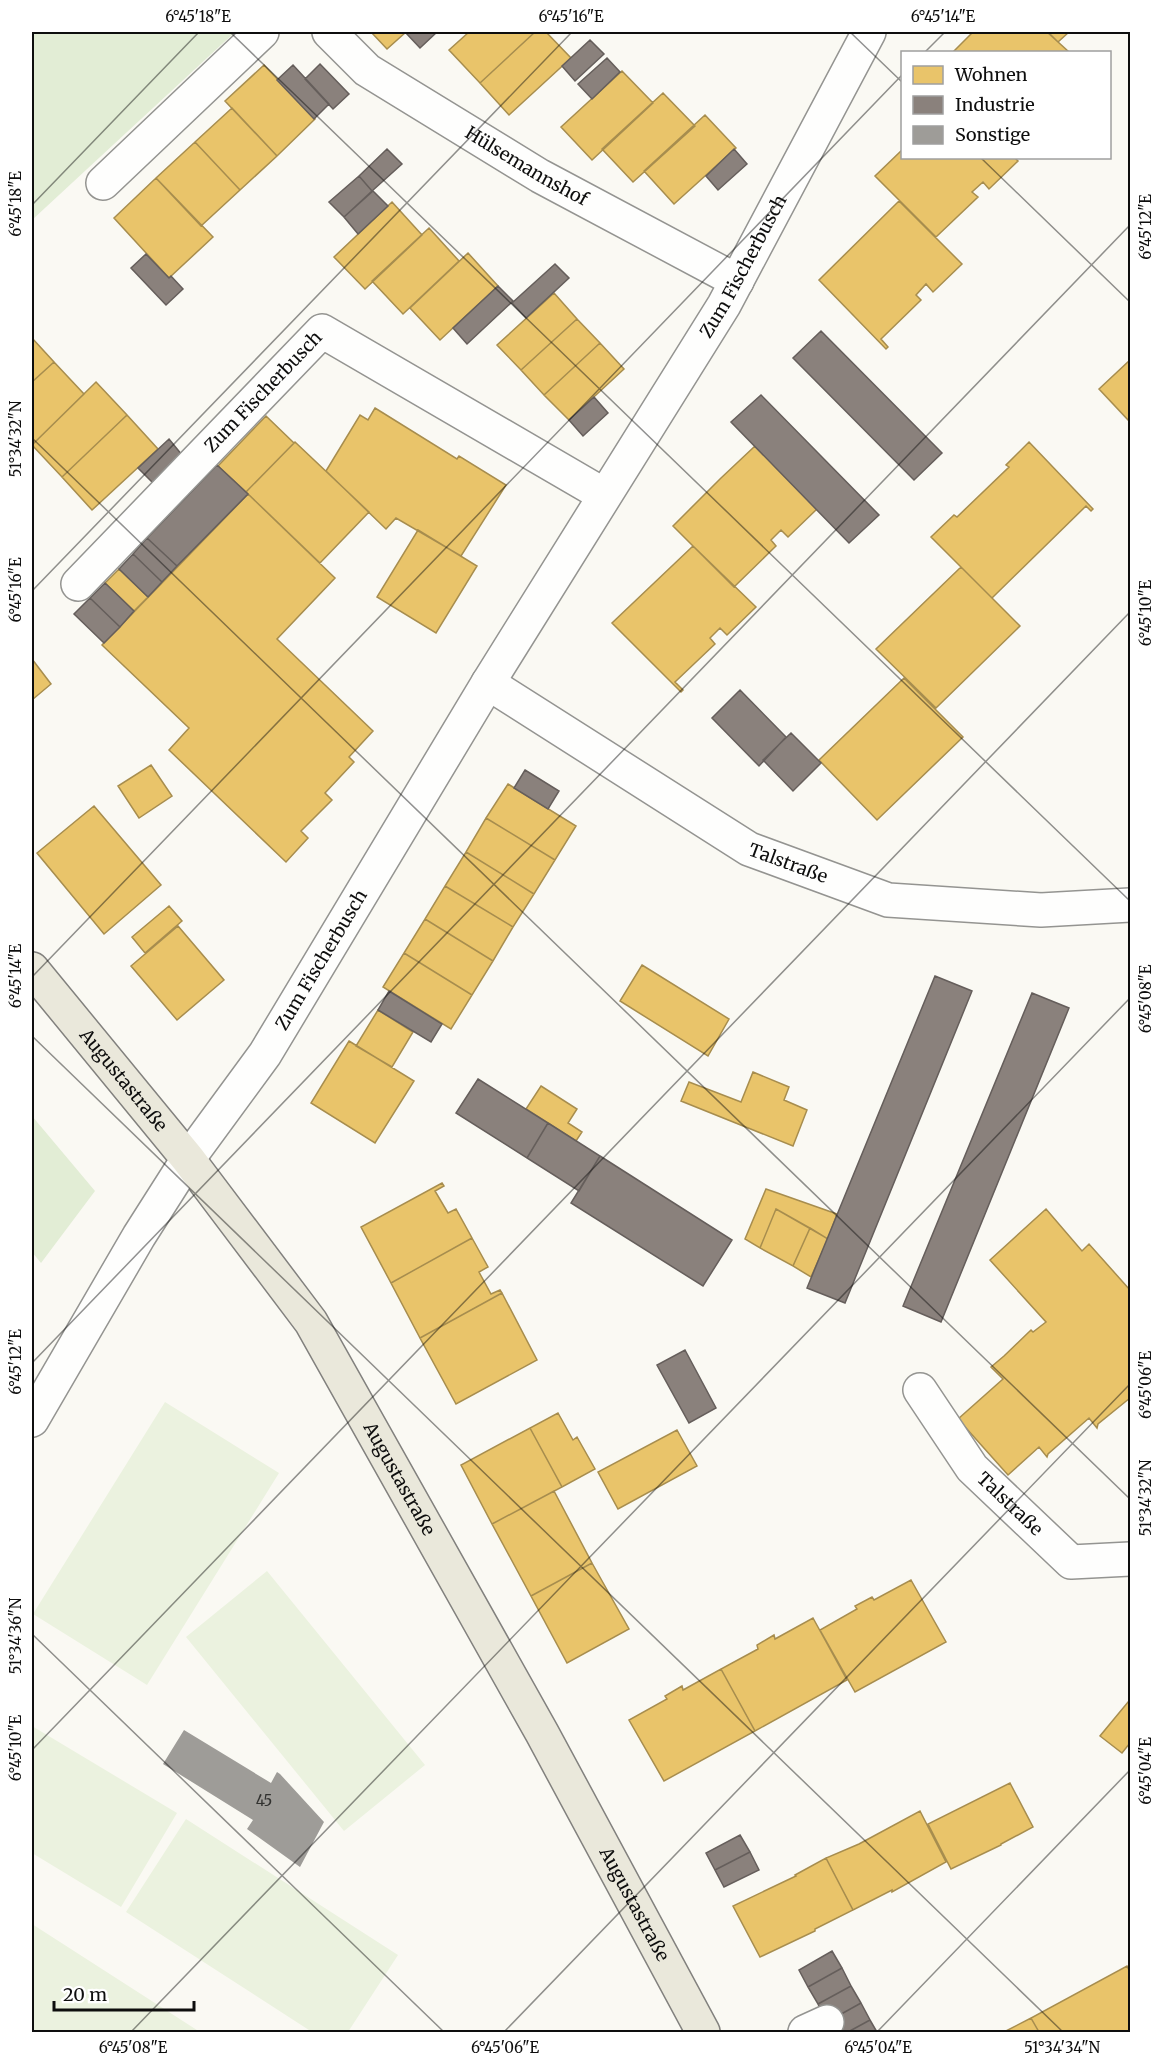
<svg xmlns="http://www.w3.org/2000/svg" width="1162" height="2064" viewBox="0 0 1162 2064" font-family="Merriweather,serif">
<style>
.green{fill:#e2edd5}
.pitch{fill:#ebf2df}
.homes{fill:#e9c46a;stroke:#a78d4e;stroke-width:1.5}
.industry{fill:#8a817c;stroke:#655e5b;stroke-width:1.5}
.building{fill:#9e9c98}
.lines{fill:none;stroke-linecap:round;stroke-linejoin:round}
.minor-casing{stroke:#949491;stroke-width:36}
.major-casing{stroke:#82817e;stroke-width:36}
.minor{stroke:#fefefd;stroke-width:33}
.major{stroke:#eae8db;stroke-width:33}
.ticks{fill:none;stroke:#0e0e0e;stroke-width:1.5;stroke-opacity:0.45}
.labels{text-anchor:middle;stroke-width:6;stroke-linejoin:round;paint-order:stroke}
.number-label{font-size:15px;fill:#323230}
.street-label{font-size:18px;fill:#0e0e0e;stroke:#fff}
.neatline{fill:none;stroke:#0e0e0e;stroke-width:2}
.ticks-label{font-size:15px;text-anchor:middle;fill:#0e0e0e}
</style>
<rect width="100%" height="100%" fill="#faf9f3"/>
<path class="green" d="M32 32H235L32 220Z
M32 1116 95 1191 41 1263 32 1252Z"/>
<path class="pitch" d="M165 1402 279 1473 147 1685 33 1614Z
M267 1571 425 1765 344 1831 186 1637Z
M32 1726 177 1813 121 1907 32 1853Z
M186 1819 398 1955 348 2032H312L126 1912Z
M32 1924 200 2032H32Z"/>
<path class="homes" d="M371 32H406L387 49Z
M469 32H535L480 83 449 50Z
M535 32H546L571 58 509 115 480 83Z
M973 32H1047L1069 52H953Z
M1048 32H1069L1058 42Z
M264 65 315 119 277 156 225 101Z
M622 71 653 103 592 160 561 127Z
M663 93 695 126 633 182 602 149Z
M232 108 277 156 240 190 195 142Z
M705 115 736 148 674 204 644 171Z
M195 142 240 190 201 226 156 178Z
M902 150V158H1015L1018 161 989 189 983 182 972 192 978 197 936 237 875 176Z
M156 178 213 237 169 278 114 218Z
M899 201 962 264 933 292 926 284 916 295 921 300 881 339 888 347 886 349 819 280Z
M392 202 422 235 365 289 334 257Z
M429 228 459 261 403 314 372 281Z
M468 253 498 286 440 340 410 308Z
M554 293 577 319 521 370 497 345Z
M577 319 600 343 544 395 521 370Z
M32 338 54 362 32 382Z
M600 343 624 369 569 420 544 395Z
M1130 360V422L1099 389Z
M54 362 84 394 32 445V382Z
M96 382 127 415 62 477 32 445Z
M375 408 457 459 459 456 506 485 461 556 396 518 386 529 326 471 360 415 368 420Z
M127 415 158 449 92 510 62 477Z
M266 416 294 443 246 492 218 466Z
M295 442 369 512 320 563 246 492Z
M1029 442 1093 509 1091 511 1086 506 992 598 931 537 954 515 957 517 1009 467 1006 465Z
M755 446 817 509 788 537 781 530 771 540 776 546 734 587 673 526 721 478Z
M248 494 335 578 277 639 373 731 349 757 354 762 325 793 332 800 301 831 308 838 286 862 169 750 189 728 102 645Z
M418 530 477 566 436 633 377 597Z
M693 546 756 607 727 635 720 628 710 638 715 644 675 682 683 690 681 692 612 623Z
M961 567 1020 626 936 708 876 649Z
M119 569 148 597 134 611 105 583Z
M32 659 51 684 32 700Z
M904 678 963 737 877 820 819 760Z
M151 765 172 796 139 818 118 786Z
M508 784 576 826 555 860 486 818Z
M94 806 161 885 104 934 37 853Z
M486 818 555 860 534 894 466 852Z
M466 852 534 894 513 927 445 886Z
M445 886 513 927 493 961 425 919Z
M169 906 182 921 145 953 132 937Z
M425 919 493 961 472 995 404 953Z
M178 926 224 980 177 1020 131 966Z
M404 953 472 995 451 1029 383 987Z
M642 965 729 1019 708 1056 620 1001Z
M378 1010 413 1032 392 1067 356 1046Z
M349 1041 414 1081 375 1143 311 1103Z
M753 1072 789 1087 784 1100 807 1110 793 1146 681 1101 689 1082 741 1102Z
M541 1086 577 1109 568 1123 582 1132 576 1141 526 1109Z
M442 1183 444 1186 435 1191 448 1213 456 1209 472 1238 391 1283 361 1227Z
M766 1189 837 1214 828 1239 776 1209 760 1248 745 1239Z
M776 1209 810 1228 793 1266 760 1248Z
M1046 1209 1082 1251 1089 1244 1130 1290V1398L1098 1424 1097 1428 1089 1418 1048 1454 1047 1457 1039 1447 1008 1475 958 1419 1003 1379 991 1367 1004 1356 1031 1330 1033 1332 1046 1322 990 1260Z
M810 1228 828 1239 811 1277 793 1266Z
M472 1238 488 1267 479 1272 491 1294 500 1290 502 1293 420 1338 391 1283Z
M502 1293 537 1360 456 1404 420 1338Z
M558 1413 573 1440 577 1437 595 1469 562 1487 530 1428Z
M530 1428 562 1487 492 1524 461 1465Z
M677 1430 697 1466 618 1509 598 1472Z
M554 1491 592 1563 531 1596 492 1524Z
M592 1563 629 1629 567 1663 531 1596Z
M911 1580 946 1642 855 1692 820 1630 857 1609 855 1606 872 1597 874 1600Z
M813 1618 847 1680 755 1731 721 1669 758 1649 757 1645 774 1635 775 1639Z
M721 1669 755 1731 664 1781 629 1720 667 1699 665 1696 682 1686 683 1690Z
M1128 1702 1130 1704V1743L1122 1753 1100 1736Z
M1010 1783 1033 1827 1001 1844V1845L951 1869 928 1824Z
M920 1811 946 1862 892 1892V1890L853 1910 826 1858 859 1844Z
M826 1858 853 1910 815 1929V1931L760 1957 733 1906 796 1876 795 1875Z
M1127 1966 1130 1972V2032H1039L1031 2018Z
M1031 2018 1039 2032H1004Z"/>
<path class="industry" d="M405 32H437L420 48Z
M590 40 604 54 575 81 562 66Z
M607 58 620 72 592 99 578 84Z
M320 64 349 94 333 109 305 79Z
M293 65 329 104 314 119 277 80Z
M387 149 402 164 372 191 359 176Z
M734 149 747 164 718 190 706 176Z
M359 176 372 191 344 217 329 202Z
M373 191 388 206 358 234 344 217Z
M146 254 169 278 171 276 183 289 166 305 131 268Z
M555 264 569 278 526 318 512 303Z
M498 286 513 301 467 344 453 328Z
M821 331 942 453 914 480 793 358Z
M761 395 879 515 849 543 731 422Z
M594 397 608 413 583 436 569 420Z
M169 439 182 455 153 483 138 468Z
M217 465 248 494 177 566 147 538Z
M147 538 177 566 162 582 133 554Z
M133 554 162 582 148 597 119 569Z
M105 583 134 611 120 627 90 598Z
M90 598 120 627 104 643 74 614Z
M740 690 786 737 759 766 712 718Z
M791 733 821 763 793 791 763 760Z
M525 770 559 791 548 809 514 788Z
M935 976 972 991 845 1303 807 1288Z
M389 991 442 1024 431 1042 378 1010Z
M1032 993 1069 1008 941 1322 903 1306Z
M478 1079 548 1123 527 1158 456 1113Z
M548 1123 600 1156 579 1191 527 1158Z
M600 1156 732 1240 703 1286 571 1203Z
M685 1350 716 1408 689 1423 657 1365Z
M740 1835 750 1852 715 1870 706 1853Z
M750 1852 759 1870 724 1887 715 1870Z
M832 1951 842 1968 808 1987 799 1970Z
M842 1968 851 1986 818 2004 808 1987Z
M851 1986 861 2003 827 2022 818 2004Z
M861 2003 870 2020 848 2032H833L827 2022Z
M870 2020 877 2032H848Z"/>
<path class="building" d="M184 1730 271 1783 277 1772 280 1774 324 1822 300 1867 247 1829 253 1820 163 1764Z"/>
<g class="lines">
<g class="minor-casing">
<g id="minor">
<path id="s1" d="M329 32 367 70 540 176 737 281"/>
<path d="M103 183 262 32"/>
<path id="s2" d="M78 584 322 331 604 495"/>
<path id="s3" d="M488 683 749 849 888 900 1041 910 1130 905"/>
<path id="s4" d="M920 1390 972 1468 1071 1562 1130 1559"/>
<path id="s5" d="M32 1420 139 1236 188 1159 265 1054 488 683 724 305 869 32"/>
<path d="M805 2032 827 2022"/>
</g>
</g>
<g class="major-casing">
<g id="major">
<path id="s6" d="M32 969 188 1159 311 1322 542 1733 703 2032"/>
</g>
</g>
<use href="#minor" class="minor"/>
<use href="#major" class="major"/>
</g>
<path class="ticks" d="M230 32 1130 901M850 32 902 82M925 52 945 32M981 158 1130 302M32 205 199 32M32 438 1130 1499M32 591 572 32M32 977 902 75M32 1036 1063 2032M32 1363 1130 225M32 1634 444 2032M32 1750 1130 612M131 2032 1130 998M504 2032 1130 1384M877 2032 1130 1770"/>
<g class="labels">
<g class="number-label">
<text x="264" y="1806">45</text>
</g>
<g class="street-label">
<text dy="6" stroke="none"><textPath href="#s1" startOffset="240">Hülsemannshof</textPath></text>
<text dy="6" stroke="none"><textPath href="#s5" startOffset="1356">Zum Fischerbusch</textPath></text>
<text dy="6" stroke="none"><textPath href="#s2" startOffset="267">Zum Fischerbusch</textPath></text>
<text dy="6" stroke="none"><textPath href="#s3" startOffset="351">Talstraße</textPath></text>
<text dy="6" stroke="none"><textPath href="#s5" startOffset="544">Zum Fischerbusch</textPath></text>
<text dy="6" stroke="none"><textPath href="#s6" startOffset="144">Augustastraße</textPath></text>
<text dy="6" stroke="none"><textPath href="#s6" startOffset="630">Augustastraße</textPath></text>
<text dy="6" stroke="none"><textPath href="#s4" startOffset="146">Talstraße</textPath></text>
<text dy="6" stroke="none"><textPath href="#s6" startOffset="1116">Augustastraße</textPath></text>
</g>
</g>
<rect width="1162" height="2064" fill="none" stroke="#ffffff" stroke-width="66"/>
<rect x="901" y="51" width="210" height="108" fill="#ffffff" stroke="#9f9f9f" stroke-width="1.5"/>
<rect x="913" y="66" width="30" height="18" fill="#e9c46a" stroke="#9f9f9f" stroke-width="1.5"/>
<text x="955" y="81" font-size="18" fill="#0e0e0e">Wohnen</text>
<rect x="913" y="96" width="30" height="18" fill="#8a817c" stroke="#9f9f9f" stroke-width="1.5"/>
<text x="955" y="111" font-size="18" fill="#0e0e0e">Industrie</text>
<rect x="913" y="126" width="30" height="18" fill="#9e9c98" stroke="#9f9f9f" stroke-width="1.5"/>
<text x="955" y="141" font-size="18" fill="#0e0e0e">Sonstige</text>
<path d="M54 2001v9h140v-9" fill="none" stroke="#0e0e0e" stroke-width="3"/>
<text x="63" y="2001" font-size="18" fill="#0e0e0e" stroke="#ffffff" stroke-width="4.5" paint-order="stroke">20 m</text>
<rect x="33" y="33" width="1096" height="1998" class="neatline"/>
<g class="ticks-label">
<text x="198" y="22">6°45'18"E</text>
<text x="571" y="22">6°45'16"E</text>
<text x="943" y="22">6°45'14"E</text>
<text transform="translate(16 204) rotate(-90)" y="5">6°45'18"E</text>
<text transform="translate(1146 227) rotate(-90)" y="5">6°45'12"E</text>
<text transform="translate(16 439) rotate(-90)" y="5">51°34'32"N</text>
<text transform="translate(16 590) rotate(-90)" y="5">6°45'16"E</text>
<text transform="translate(1146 613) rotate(-90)" y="5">6°45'10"E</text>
<text transform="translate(16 976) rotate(-90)" y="5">6°45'14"E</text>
<text transform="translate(1146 999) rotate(-90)" y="5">6°45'08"E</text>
<text transform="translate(16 1362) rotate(-90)" y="5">6°45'12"E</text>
<text transform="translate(1146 1385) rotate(-90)" y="5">6°45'06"E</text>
<text transform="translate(1146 1498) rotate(-90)" y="5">51°34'32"N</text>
<text transform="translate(16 1636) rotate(-90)" y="5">51°34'36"N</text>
<text transform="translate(16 1748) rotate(-90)" y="5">6°45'10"E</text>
<text transform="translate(1146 1771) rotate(-90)" y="5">6°45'04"E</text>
<text x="133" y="2053">6°45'08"E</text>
<text x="505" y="2053">6°45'06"E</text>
<text x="878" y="2053">6°45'04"E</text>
<text x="1062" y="2053">51°34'34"N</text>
</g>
</svg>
